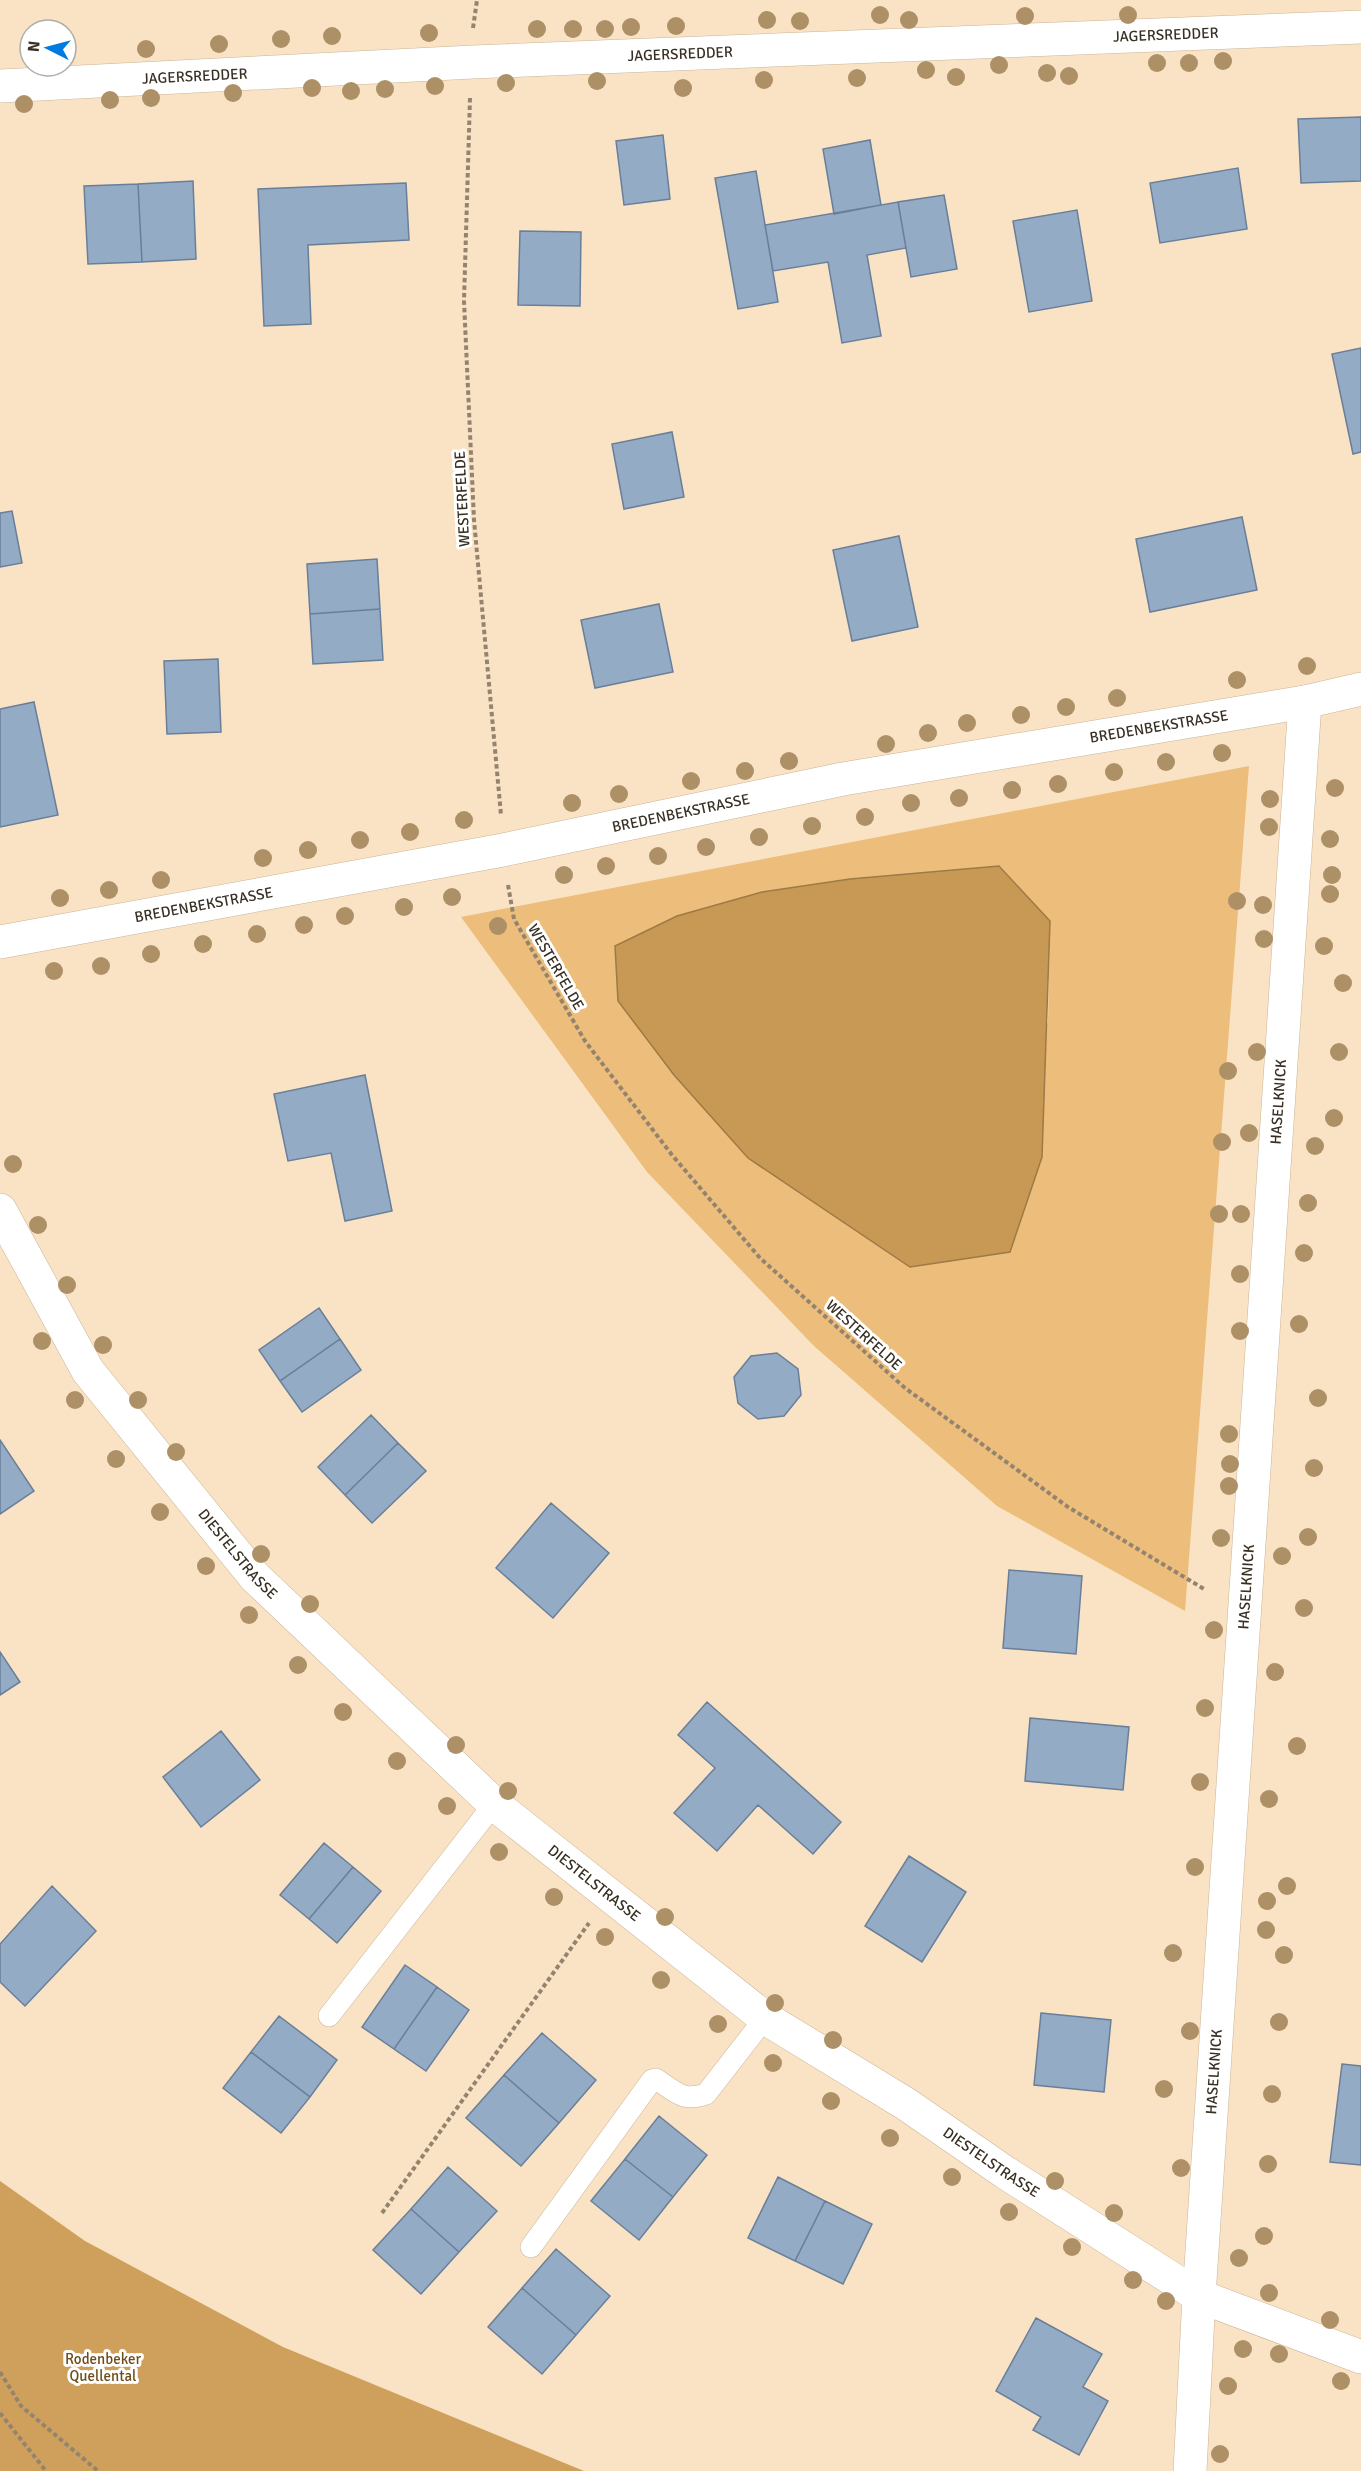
<svg xmlns="http://www.w3.org/2000/svg" width="1361" height="2471" viewBox="0 0 1361 2471" font-family="Signika,sans-serif">
<style>
.green{fill:#ecbd7b;fill-rule:evenodd}
.forest{fill:#cfa05b}
.water{fill:#c89954;stroke:#9d7a46;stroke-width:1.5}
.building{fill:#94abc6;stroke:#697f99;stroke-width:1.5}
.lines{fill:none;stroke-linecap:round;stroke-linejoin:round}
.service-casing{stroke:#cab497;stroke-width:22}
.minor-casing{stroke:#cab497;stroke-width:34}
.tertiary-casing{stroke:#cab497;stroke-width:34}
.path{stroke:#94846f;stroke-width:4;stroke-dasharray:4.5 3;stroke-linecap:butt}
.service{stroke:#fff;stroke-width:21}
.minor{stroke:#fff;stroke-width:33}
.tertiary{stroke:#fff;stroke-width:33}
.tree{fill:#ad9066}
.labels{text-anchor:middle;stroke-width:6;stroke-linejoin:round;paint-order:stroke}
.street-label{font-size:15px;fill:#393024;stroke:#fff}
.park-label{font-size:15px;fill:#6e4d19;stroke:#fff}
</style>
<rect width="100%" height="100%" fill="#fae3c4"/>
<path class="green" d="M1249 766 1185 1611 997 1506 814 1346 647 1172 461 917ZM1000 866 1050 921 1048 1023 748 1158 674 1075 618 1001 762 892 850 879Z"/>
<path class="forest" d="M0 2181 85 2241 283 2347 584 2471H0Z"/>
<path class="water" d="M999 866 1050 921 1042 1157 1010 1252 910 1267 748 1158 674 1075 618 1001 615 946 677 916 762 892 850 879Z"/>
<path class="building" d="M1361 117V181L1301 183 1298 119Z
M663 135 670 199 624 205 616 141Z
M870 140 881 205 834 214 823 149Z
M1238 168 1247 229 1160 243 1150 183Z
M756 171 778 302 738 309 715 178Z
M193 181 196 259 142 262 138 184Z
M406 183 409 240 308 245 311 324 264 326 258 189Z
M138 184 142 262 88 264 84 186Z
M944 195 957 269 911 277 898 202Z
M898 202 906 248 867 255 881 336 842 343 828 262 773 271 765 225Z
M1077 210 1092 301 1029 312 1013 221Z
M520 231 581 232 580 306 518 305Z
M1361 348V452L1353 454 1332 354Z
M672 432 684 497 624 509 612 444Z
M12 511 22 563 0 567V513Z
M1242 517 1257 590 1150 612 1136 539Z
M899 536 918 627 852 641 833 550Z
M377 559 380 609 310 614 307 564Z
M659 604 673 672 595 688 581 620Z
M380 609 383 660 313 664 310 614Z
M218 659 221 732 167 734 164 661Z
M34 702 58 815 0 827V709Z
M365 1075 392 1211 345 1221 331 1153 288 1161 274 1094Z
M319 1308 340 1339 280 1381 259 1350Z
M340 1339 361 1370 302 1412 280 1381Z
M777 1353 798 1369 801 1395 784 1416 758 1419 738 1403 734 1377 751 1356Z
M371 1415 398 1443 345 1495 318 1467Z
M0 1440 34 1491 0 1514Z
M398 1443 426 1471 372 1523 345 1495Z
M551 1503 609 1553 553 1618 496 1568Z
M1009 1570 1082 1576 1076 1654 1003 1648Z
M0 1652 20 1682 0 1695Z
M707 1702 841 1822 813 1854 758 1805 717 1851 674 1813 715 1768 678 1735Z
M1030 1718 1129 1727 1123 1790 1025 1781Z
M221 1731 260 1780 201 1827 163 1777Z
M324 1843 353 1867 309 1919 280 1895Z
M909 1856 966 1892 922 1962 865 1926Z
M353 1867 381 1891 337 1943 309 1919Z
M52 1886 96 1931 25 2006 0 1982V1944Z
M405 1965 437 1987 394 2049 362 2027Z
M437 1987 469 2010 426 2071 394 2049Z
M1041 2013 1111 2020 1104 2092 1034 2085Z
M279 2016 337 2060 310 2097 251 2052Z
M542 2033 596 2080 559 2123 504 2075Z
M251 2052 310 2097 281 2133 223 2088Z
M1342 2064 1361 2066V2165L1330 2162Z
M504 2075 559 2123 521 2166 466 2118Z
M659 2116 707 2155 673 2197 625 2159Z
M625 2159 673 2197 639 2240 591 2201Z
M448 2167 497 2211 459 2252 411 2209Z
M778 2177 825 2201 795 2261 748 2238Z
M825 2201 872 2224 843 2284 795 2261Z
M411 2209 459 2252 421 2294 373 2250Z
M556 2249 610 2296 576 2335 522 2288Z
M522 2288 576 2335 542 2374 488 2327Z
M1036 2318 1102 2354 1083 2387 1108 2401 1079 2455 1033 2430 1041 2417 996 2391Z"/>
<g class="lines">
<g class="service-casing">
<path id="service" d="M329 2016 494 1804
M531 2247 652 2080 656 2079C676 2092 682 2102 706 2094L765 2018"/>
</g>
<g class="minor-casing">
<g id="minor">
<path id="s1" d="M0 86 473 62 1361 27"/>
<path id="s2" d="M0 1210 88 1371 255 1577 494 1804 765 2018 906 2104 1006 2173 1199 2296 1361 2357"/>
<path id="s3" d="M1190 2471 1199 2296 1305 702"/>
</g>
</g>
<g class="tertiary-casing">
<g id="tertiary">
<path id="s4" d="M0 942 503 850 843 779 1305 702 1361 689"/>
</g>
</g>
<path class="path" d="M473 28 477 0
M470 98 464 301 474 520 501 815
M508 885 514 919 585 1041 672 1155 760 1258 905 1388 1068 1507 1204 1589
M382 2213 589 1923
M0 2372 21 2406 98 2471
M0 2413 46 2471"/>
<use href="#service" class="service"/>
<use href="#minor" class="minor"/>
<use href="#tertiary" class="tertiary"/>
</g>
<g class="tree">
<circle cx="880" cy="15" r="9"/>
<circle cx="1128" cy="15" r="9"/>
<circle cx="1025" cy="16" r="9"/>
<circle cx="767" cy="20" r="9"/>
<circle cx="909" cy="20" r="9"/>
<circle cx="800" cy="21" r="9"/>
<circle cx="676" cy="26" r="9"/>
<circle cx="631" cy="27" r="9"/>
<circle cx="537" cy="29" r="9"/>
<circle cx="573" cy="29" r="9"/>
<circle cx="605" cy="29" r="9"/>
<circle cx="429" cy="33" r="9"/>
<circle cx="332" cy="36" r="9"/>
<circle cx="281" cy="39" r="9"/>
<circle cx="219" cy="44" r="9"/>
<circle cx="146" cy="49" r="9"/>
<circle cx="1223" cy="61" r="9"/>
<circle cx="1157" cy="63" r="9"/>
<circle cx="1189" cy="63" r="9"/>
<circle cx="999" cy="65" r="9"/>
<circle cx="926" cy="70" r="9"/>
<circle cx="1047" cy="73" r="9"/>
<circle cx="1069" cy="76" r="9"/>
<circle cx="956" cy="77" r="9"/>
<circle cx="857" cy="78" r="9"/>
<circle cx="764" cy="80" r="9"/>
<circle cx="597" cy="81" r="9"/>
<circle cx="506" cy="83" r="9"/>
<circle cx="435" cy="86" r="9"/>
<circle cx="312" cy="88" r="9"/>
<circle cx="683" cy="88" r="9"/>
<circle cx="385" cy="89" r="9"/>
<circle cx="351" cy="91" r="9"/>
<circle cx="233" cy="93" r="9"/>
<circle cx="151" cy="98" r="9"/>
<circle cx="110" cy="100" r="9"/>
<circle cx="24" cy="104" r="9"/>
<circle cx="1307" cy="666" r="9"/>
<circle cx="1237" cy="680" r="9"/>
<circle cx="1117" cy="698" r="9"/>
<circle cx="1066" cy="707" r="9"/>
<circle cx="1021" cy="715" r="9"/>
<circle cx="967" cy="723" r="9"/>
<circle cx="928" cy="733" r="9"/>
<circle cx="886" cy="744" r="9"/>
<circle cx="1222" cy="753" r="9"/>
<circle cx="789" cy="761" r="9"/>
<circle cx="1166" cy="762" r="9"/>
<circle cx="745" cy="771" r="9"/>
<circle cx="1114" cy="772" r="9"/>
<circle cx="691" cy="781" r="9"/>
<circle cx="1058" cy="784" r="9"/>
<circle cx="1335" cy="788" r="9"/>
<circle cx="1012" cy="790" r="9"/>
<circle cx="619" cy="794" r="9"/>
<circle cx="959" cy="798" r="9"/>
<circle cx="1270" cy="799" r="9"/>
<circle cx="572" cy="803" r="9"/>
<circle cx="911" cy="803" r="9"/>
<circle cx="865" cy="817" r="9"/>
<circle cx="464" cy="820" r="9"/>
<circle cx="812" cy="826" r="9"/>
<circle cx="1269" cy="827" r="9"/>
<circle cx="410" cy="832" r="9"/>
<circle cx="759" cy="837" r="9"/>
<circle cx="1330" cy="839" r="9"/>
<circle cx="360" cy="840" r="9"/>
<circle cx="706" cy="847" r="9"/>
<circle cx="308" cy="850" r="9"/>
<circle cx="658" cy="856" r="9"/>
<circle cx="263" cy="858" r="9"/>
<circle cx="606" cy="866" r="9"/>
<circle cx="564" cy="875" r="9"/>
<circle cx="1332" cy="875" r="9"/>
<circle cx="161" cy="880" r="9"/>
<circle cx="109" cy="890" r="9"/>
<circle cx="1330" cy="894" r="9"/>
<circle cx="452" cy="897" r="9"/>
<circle cx="60" cy="898" r="9"/>
<circle cx="1237" cy="901" r="9"/>
<circle cx="1263" cy="905" r="9"/>
<circle cx="404" cy="907" r="9"/>
<circle cx="345" cy="916" r="9"/>
<circle cx="304" cy="925" r="9"/>
<circle cx="498" cy="926" r="9"/>
<circle cx="257" cy="934" r="9"/>
<circle cx="1264" cy="939" r="9"/>
<circle cx="203" cy="944" r="9"/>
<circle cx="1324" cy="946" r="9"/>
<circle cx="151" cy="954" r="9"/>
<circle cx="101" cy="966" r="9"/>
<circle cx="54" cy="971" r="9"/>
<circle cx="1343" cy="983" r="9"/>
<circle cx="1257" cy="1052" r="9"/>
<circle cx="1339" cy="1052" r="9"/>
<circle cx="1228" cy="1071" r="9"/>
<circle cx="1334" cy="1118" r="9"/>
<circle cx="1249" cy="1133" r="9"/>
<circle cx="1222" cy="1142" r="9"/>
<circle cx="1315" cy="1146" r="9"/>
<circle cx="13" cy="1164" r="9"/>
<circle cx="1308" cy="1203" r="9"/>
<circle cx="1219" cy="1214" r="9"/>
<circle cx="1241" cy="1214" r="9"/>
<circle cx="38" cy="1225" r="9"/>
<circle cx="1304" cy="1253" r="9"/>
<circle cx="1240" cy="1274" r="9"/>
<circle cx="67" cy="1285" r="9"/>
<circle cx="1299" cy="1324" r="9"/>
<circle cx="1240" cy="1331" r="9"/>
<circle cx="42" cy="1341" r="9"/>
<circle cx="103" cy="1345" r="9"/>
<circle cx="1318" cy="1398" r="9"/>
<circle cx="75" cy="1400" r="9"/>
<circle cx="138" cy="1400" r="9"/>
<circle cx="1229" cy="1434" r="9"/>
<circle cx="176" cy="1452" r="9"/>
<circle cx="116" cy="1459" r="9"/>
<circle cx="1230" cy="1464" r="9"/>
<circle cx="1314" cy="1468" r="9"/>
<circle cx="1229" cy="1486" r="9"/>
<circle cx="160" cy="1512" r="9"/>
<circle cx="1308" cy="1537" r="9"/>
<circle cx="1221" cy="1538" r="9"/>
<circle cx="261" cy="1554" r="9"/>
<circle cx="1282" cy="1556" r="9"/>
<circle cx="206" cy="1566" r="9"/>
<circle cx="310" cy="1604" r="9"/>
<circle cx="1304" cy="1608" r="9"/>
<circle cx="249" cy="1615" r="9"/>
<circle cx="1214" cy="1630" r="9"/>
<circle cx="298" cy="1665" r="9"/>
<circle cx="1275" cy="1672" r="9"/>
<circle cx="1205" cy="1708" r="9"/>
<circle cx="343" cy="1712" r="9"/>
<circle cx="456" cy="1745" r="9"/>
<circle cx="1297" cy="1746" r="9"/>
<circle cx="397" cy="1761" r="9"/>
<circle cx="1200" cy="1782" r="9"/>
<circle cx="508" cy="1791" r="9"/>
<circle cx="1269" cy="1799" r="9"/>
<circle cx="447" cy="1806" r="9"/>
<circle cx="499" cy="1852" r="9"/>
<circle cx="1195" cy="1867" r="9"/>
<circle cx="1287" cy="1886" r="9"/>
<circle cx="554" cy="1897" r="9"/>
<circle cx="1267" cy="1901" r="9"/>
<circle cx="665" cy="1917" r="9"/>
<circle cx="1266" cy="1930" r="9"/>
<circle cx="605" cy="1937" r="9"/>
<circle cx="1173" cy="1953" r="9"/>
<circle cx="1284" cy="1955" r="9"/>
<circle cx="661" cy="1980" r="9"/>
<circle cx="775" cy="2003" r="9"/>
<circle cx="1279" cy="2022" r="9"/>
<circle cx="718" cy="2024" r="9"/>
<circle cx="1190" cy="2031" r="9"/>
<circle cx="833" cy="2040" r="9"/>
<circle cx="773" cy="2063" r="9"/>
<circle cx="1164" cy="2089" r="9"/>
<circle cx="1272" cy="2094" r="9"/>
<circle cx="831" cy="2101" r="9"/>
<circle cx="890" cy="2138" r="9"/>
<circle cx="1268" cy="2164" r="9"/>
<circle cx="1181" cy="2168" r="9"/>
<circle cx="952" cy="2177" r="9"/>
<circle cx="1055" cy="2181" r="9"/>
<circle cx="1009" cy="2212" r="9"/>
<circle cx="1114" cy="2213" r="9"/>
<circle cx="1264" cy="2236" r="9"/>
<circle cx="1072" cy="2247" r="9"/>
<circle cx="1239" cy="2258" r="9"/>
<circle cx="1133" cy="2280" r="9"/>
<circle cx="1269" cy="2293" r="9"/>
<circle cx="1166" cy="2301" r="9"/>
<circle cx="1330" cy="2320" r="9"/>
<circle cx="1243" cy="2349" r="9"/>
<circle cx="1279" cy="2354" r="9"/>
<circle cx="1341" cy="2381" r="9"/>
<circle cx="1228" cy="2386" r="9"/>
<circle cx="1220" cy="2454" r="9"/>
</g>
<g class="labels">
<g class="street-label">
<text dy="5" stroke="none"><textPath href="#s1" startOffset="1167">JAGERSREDDER</textPath></text>
<text dy="5" stroke="none"><textPath href="#s1" startOffset="681">JAGERSREDDER</textPath></text>
<text dy="5" stroke="none"><textPath href="#s1" startOffset="195">JAGERSREDDER</textPath></text>
<text transform="translate(462 499) rotate(-93)" y="5">WESTERFELDE</text>
<text dy="5" stroke="none"><textPath href="#s4" startOffset="1179">BREDENBEKSTRASSE</textPath></text>
<text dy="5" stroke="none"><textPath href="#s4" startOffset="693">BREDENBEKSTRASSE</textPath></text>
<text dy="5" stroke="none"><textPath href="#s4" startOffset="207">BREDENBEKSTRASSE</textPath></text>
<text transform="translate(556 967) rotate(60)" y="5">WESTERFELDE</text>
<text dy="5" stroke="none"><textPath href="#s3" startOffset="1372">HASELKNICK</textPath></text>
<text transform="translate(864 1335) rotate(42)" y="5">WESTERFELDE</text>
<text dy="5" stroke="none"><textPath href="#s2" startOffset="420">DIESTELSTRASSE</textPath></text>
<text dy="5" stroke="none"><textPath href="#s3" startOffset="886">HASELKNICK</textPath></text>
<text dy="5" stroke="none"><textPath href="#s2" startOffset="906">DIESTELSTRASSE</textPath></text>
<text dy="5" stroke="none"><textPath href="#s3" startOffset="400">HASELKNICK</textPath></text>
<text dy="5" stroke="none"><textPath href="#s2" startOffset="1392">DIESTELSTRASSE</textPath></text>
</g>
<g class="park-label">
<text x="103" y="2364">Rodenbeker<tspan x="103" dy="17">Quellental</tspan></text>
</g>
</g>
<g transform="translate(48 48) rotate(276)"><circle r="28" fill="#ffffff" stroke="#b0aca7" stroke-width="1.5"/>
<path d="M0-4.5L10 22L0 15L-10 22Z" fill="#007be1"/>
<text y="-9" font-size="16" font-weight="bold" text-anchor="middle" fill="#393024">N</text>
</g>
</svg>
